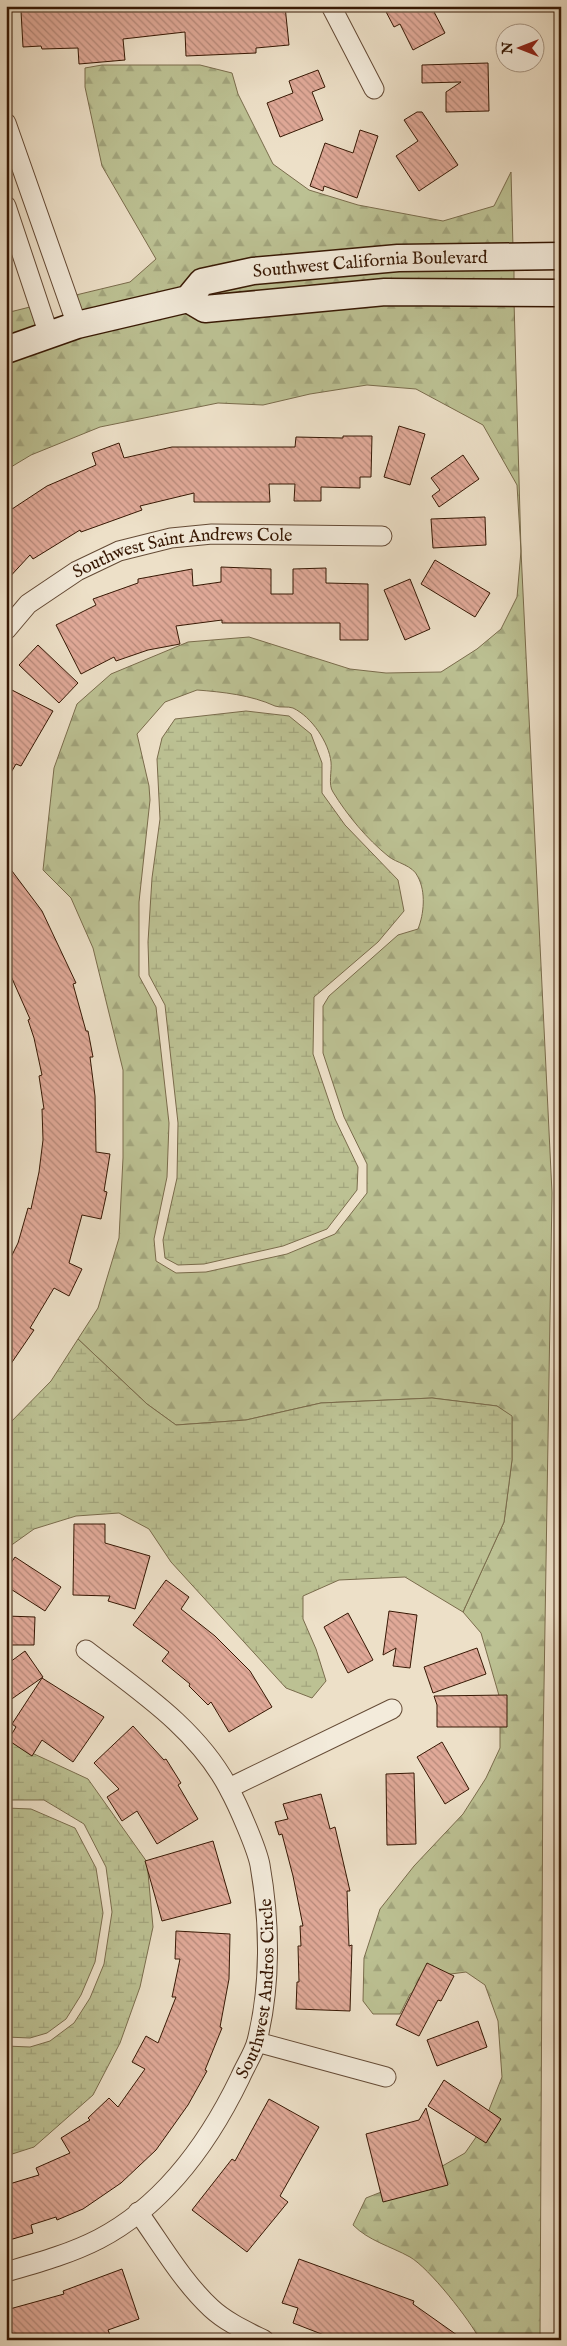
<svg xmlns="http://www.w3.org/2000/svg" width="567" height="2346" viewBox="0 0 567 2346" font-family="'IM FELL English',serif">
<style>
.forest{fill:url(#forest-firs);stroke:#7a6c4c;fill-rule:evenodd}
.wetland{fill:url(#wetland-marsh);stroke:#7a6c4c}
.building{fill:url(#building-back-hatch);stroke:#371804}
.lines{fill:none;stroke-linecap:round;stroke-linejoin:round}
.street-casing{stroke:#644a35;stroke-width:21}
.secondary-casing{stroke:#371804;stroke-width:29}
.street{stroke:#f3ebdb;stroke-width:19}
.secondary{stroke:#f3ebdb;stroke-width:26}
.labels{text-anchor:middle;stroke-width:4.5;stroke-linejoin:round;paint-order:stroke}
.street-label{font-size:18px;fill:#371804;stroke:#f3ebdb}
</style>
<defs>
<pattern id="forest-firs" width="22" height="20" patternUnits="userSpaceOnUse" patternTransform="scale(1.25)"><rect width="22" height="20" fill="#bcc193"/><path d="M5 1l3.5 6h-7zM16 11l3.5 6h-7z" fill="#a2a57d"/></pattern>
<pattern id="wetland-marsh" width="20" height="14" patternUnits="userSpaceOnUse" patternTransform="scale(1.25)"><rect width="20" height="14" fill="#bcc193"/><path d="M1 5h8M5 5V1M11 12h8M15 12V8" fill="none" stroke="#a2a57d"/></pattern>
<pattern id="building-back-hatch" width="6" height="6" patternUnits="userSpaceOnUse" patternTransform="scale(1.25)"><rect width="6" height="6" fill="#e0a998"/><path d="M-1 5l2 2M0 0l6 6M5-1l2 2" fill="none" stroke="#b6897a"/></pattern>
</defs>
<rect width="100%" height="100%" fill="#ede0c8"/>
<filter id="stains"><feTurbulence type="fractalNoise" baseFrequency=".004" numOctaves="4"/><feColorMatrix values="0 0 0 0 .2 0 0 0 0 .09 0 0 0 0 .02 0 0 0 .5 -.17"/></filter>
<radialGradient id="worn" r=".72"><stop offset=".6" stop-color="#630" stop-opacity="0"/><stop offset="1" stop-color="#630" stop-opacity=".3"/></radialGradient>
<path class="forest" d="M102 65H200L232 73 238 94 273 164 309 190 358 205 443 221 494 206 511 172 513 248 182 291 83 314 76 295 130 282 156 259 102 166 85 87V68Z
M514 265V284L207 301 208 290 328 272Z
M385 300 514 301 521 551 552 1193 543 1749 540 2340H480C470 2320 429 2268 410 2257 390 2246 369 2241 353 2225L366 2198 432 2172 465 2153 481 2130 502 2077 498 2021 485 1985 466 1972 443 1975 410 1994 400 2014H373L363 2001 364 1958 380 1909 414 1866 463 1814 486 1778 500 1748V1699L481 1633 463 1612 504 1522 512 1460V1417L497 1406 432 1398 321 1403 246 1420 176 1425 147 1404 78 1339 98 1308 119 1238 123 1158V1070L93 948 71 898 43 870 54 768 77 704 111 674 188 642 249 637 350 669 386 673 441 672 477 649 501 629 517 597 521 551 517 485 483 425 416 389 367 385 310 394 263 405 218 403 100 427 31 455 6 470V359L80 333 186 308ZM197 690C223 692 251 695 275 706 280 708 288 706 293 708 312 717 329 743 331 762 332 771 328 785 333 792 347 815 367 839 388 856 396 863 413 865 418 877 426 892 424 914 418 929L398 935 329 996 323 1006V1053L344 1117 367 1164V1193L335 1234 287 1254 206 1272 176 1273 156 1261 154 1239 167 1177 169 1123 156 1007 139 976V902L150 800 149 786 137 734 165 702Z
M30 307 37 330 6 341V313Z"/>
<path class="wetland" d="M246 711 289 716 311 734 322 763V793L345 825 398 880 404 911 378 942 314 997 313 1054 335 1119 358 1167 357 1190 327 1229 283 1246 204 1264 178 1265 165 1258 163 1240 177 1178 178 1123 165 1005 149 975 148 942 152 878 160 819 157 759 162 738 175 719Z
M78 1339 147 1404 176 1425 246 1420 321 1403 432 1398 497 1406 512 1416V1460L504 1522 463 1612 405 1577 339 1580 303 1596V1619L316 1649 326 1681 312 1698 286 1688 171 1562 149 1529 119 1513 76 1516 34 1529 6 1549V1427L51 1381Z
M6 1736 32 1753 88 1779 147 1862 153 1927 140 1987 120 2043 93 2095 34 2147 6 2156V2046L30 2047 50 2041 74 2023 90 1998 104 1964 112 1912 106 1867 84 1824 44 1800H6Z
M6 1808 31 1809 75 1828 96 1868 103 1913 95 1962 81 1995 66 2019 47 2033 30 2038 6 2037Z"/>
<path class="building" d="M50 6H285L289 45 256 48V53L186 56 185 32 123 39 125 60 79 64 78 48 42 49 41 46 23 47 21 11 50 10Z
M383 6H431L445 33 413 50 400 24 394 27Z
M488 63 489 111 446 112V92L461 82 422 83V65Z
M318 70 325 87 312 92 323 120 280 137 267 103 293 93 289 81Z
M417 112H422L458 165 419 191 396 156 418 141 404 120Z
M360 130 378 136 357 198 324 186 323 191 310 186 325 143 353 153Z
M399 426 425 434 410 485 384 477Z
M343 436H372L371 477H360V488L321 487V501H294L295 484H269L270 502H194V493L140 506 142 510 81 532 80 530 33 559 30 555 6 581V513L47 486 96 465 92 453 119 443 124 458 172 447H295L296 437 343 438Z
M463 455 479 479 439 507 432 496 440 490 431 478Z
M485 517 486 545 433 548 431 519Z
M435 560 490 593 475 617 421 584Z
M221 567 271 569V594H293V569L326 568V583L368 584V640H340V623H222V620L176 626 180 644 148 650 116 661 114 657 81 674 56 625 96 605 93 599 138 583V579L192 569 193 586 221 582Z
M410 579 430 629 405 640 384 590Z
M38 645 78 683 59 703 19 665Z
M6 687 53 711 21 766 16 764 6 781Z
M6 863 42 911 76 983 73 984 86 1031H88L93 1057H90L95 1096 96 1152 110 1154 104 1191 107 1192 101 1219 82 1215 69 1263 82 1269 69 1296 54 1288 30 1328 34 1330 6 1371V1267L18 1243 28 1208 31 1209 39 1172 43 1140 42 1109H44L39 1076 42 1075 34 1038 28 1020 30 1019 6 965Z
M74 1524H105V1543L150 1556 135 1609 108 1601 110 1596 73 1595Z
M15 1557 61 1587 45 1611 6 1586V1570Z
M166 1580 189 1597 181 1609 215 1636 250 1671 272 1707 229 1732 211 1702 208 1705 189 1686 190 1684 162 1661 169 1652 133 1625Z
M389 1611 417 1615 410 1668 393 1666 396 1648 383 1655Z
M348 1613 373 1660 348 1673 324 1627Z
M6 1616 35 1617 34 1645H6Z
M477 1648 486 1674 433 1693 424 1667Z
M25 1651 43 1677 6 1703V1665Z
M42 1678 104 1717 73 1762 42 1740 32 1756 8 1740 16 1727 12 1724Z
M507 1695V1727H437V1705L434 1696Z
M133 1726 164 1760 166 1759 181 1783 178 1785 198 1819 157 1844 137 1811 122 1821 107 1797 119 1789 94 1763Z
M442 1742 469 1789 445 1804 417 1757Z
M414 1773 416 1844 387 1845 386 1774Z
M321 1794 330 1829 335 1827 350 1891H347L349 1946 352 1945 350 2011 296 2009 297 1982H299L298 1946H301L300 1926H303L293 1876 282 1834 279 1835 275 1822 288 1819 283 1804Z
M213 1841 231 1903 162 1921 145 1861Z
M176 1931 230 1934 229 1979 220 2027 222 2028 205 2070 207 2071 188 2105 156 2150 121 2183 83 2209 57 2220 56 2217 31 2225 33 2233 6 2241V2185L39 2175 36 2168 70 2153 61 2138 90 2120 88 2118 109 2098 118 2107 145 2069 132 2062 146 2036 158 2043 176 1997H172L180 1959H175Z
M427 1963 454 1976 441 2001 438 2000 419 2036 396 2025Z
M478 2021 487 2047 437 2066 427 2040Z
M444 2080 501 2119 486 2143 428 2106Z
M269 2099 319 2127 280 2196 288 2202 247 2252 192 2210 232 2159 235 2161Z
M426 2108 448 2185 383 2202 366 2134 419 2120Z
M299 2259 414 2301 413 2304 464 2340H337L293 2323 298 2308 282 2303Z
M122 2269 139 2319 108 2330 112 2340H6V2310L64 2294 63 2291Z"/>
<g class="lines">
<g class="street-casing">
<g id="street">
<path d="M331 6 374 89"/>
<path d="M6 123 77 325"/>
<path d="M6 206 49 335"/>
<path id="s1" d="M6 630 28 604 77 571 119 551 171 538 212 534 382 536"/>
<path d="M229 1788 392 1709"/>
<path d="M257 2042 386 2077"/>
<path d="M138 2212C161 2244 182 2281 211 2308 226 2322 246 2331 264 2340"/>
<path id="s2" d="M6 2272C37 2263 70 2254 99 2239 164 2205 209 2142 240 2078 245 2066 254 2053 257 2041 271 1985 270 1922 260 1865 257 1849 238 1805 229 1789 198 1729 138 1690 86 1650"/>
</g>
</g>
<g class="secondary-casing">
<g id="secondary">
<path d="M188 299 205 309 385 292 561 293"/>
<path id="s3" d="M6 350 77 325 188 299 202 282 253 271 398 258 561 256"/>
</g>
</g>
<use href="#street" class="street"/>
<use href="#secondary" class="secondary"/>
</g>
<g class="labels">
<g class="street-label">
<text dy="6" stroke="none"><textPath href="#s3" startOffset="381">Southwest California Boulevard</textPath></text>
<text dy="6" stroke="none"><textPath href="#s1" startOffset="202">Southwest Saint Andrews Cole</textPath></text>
<text dy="6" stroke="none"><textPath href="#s2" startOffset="409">Southwest Andros Circle</textPath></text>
</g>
</g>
<rect width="567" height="2346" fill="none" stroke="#ede0c8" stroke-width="25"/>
<rect x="8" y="8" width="552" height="2331" fill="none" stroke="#371804" stroke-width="2.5"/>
<rect x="12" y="12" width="542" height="2321" fill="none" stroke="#371804"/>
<g transform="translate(520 48) rotate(270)"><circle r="24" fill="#f3ebdb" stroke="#a89785"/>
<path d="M0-4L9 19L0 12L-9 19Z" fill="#8f2418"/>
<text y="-8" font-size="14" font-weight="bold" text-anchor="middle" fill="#371804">N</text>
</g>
<rect width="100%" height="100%" filter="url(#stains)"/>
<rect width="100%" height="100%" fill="url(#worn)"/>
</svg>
